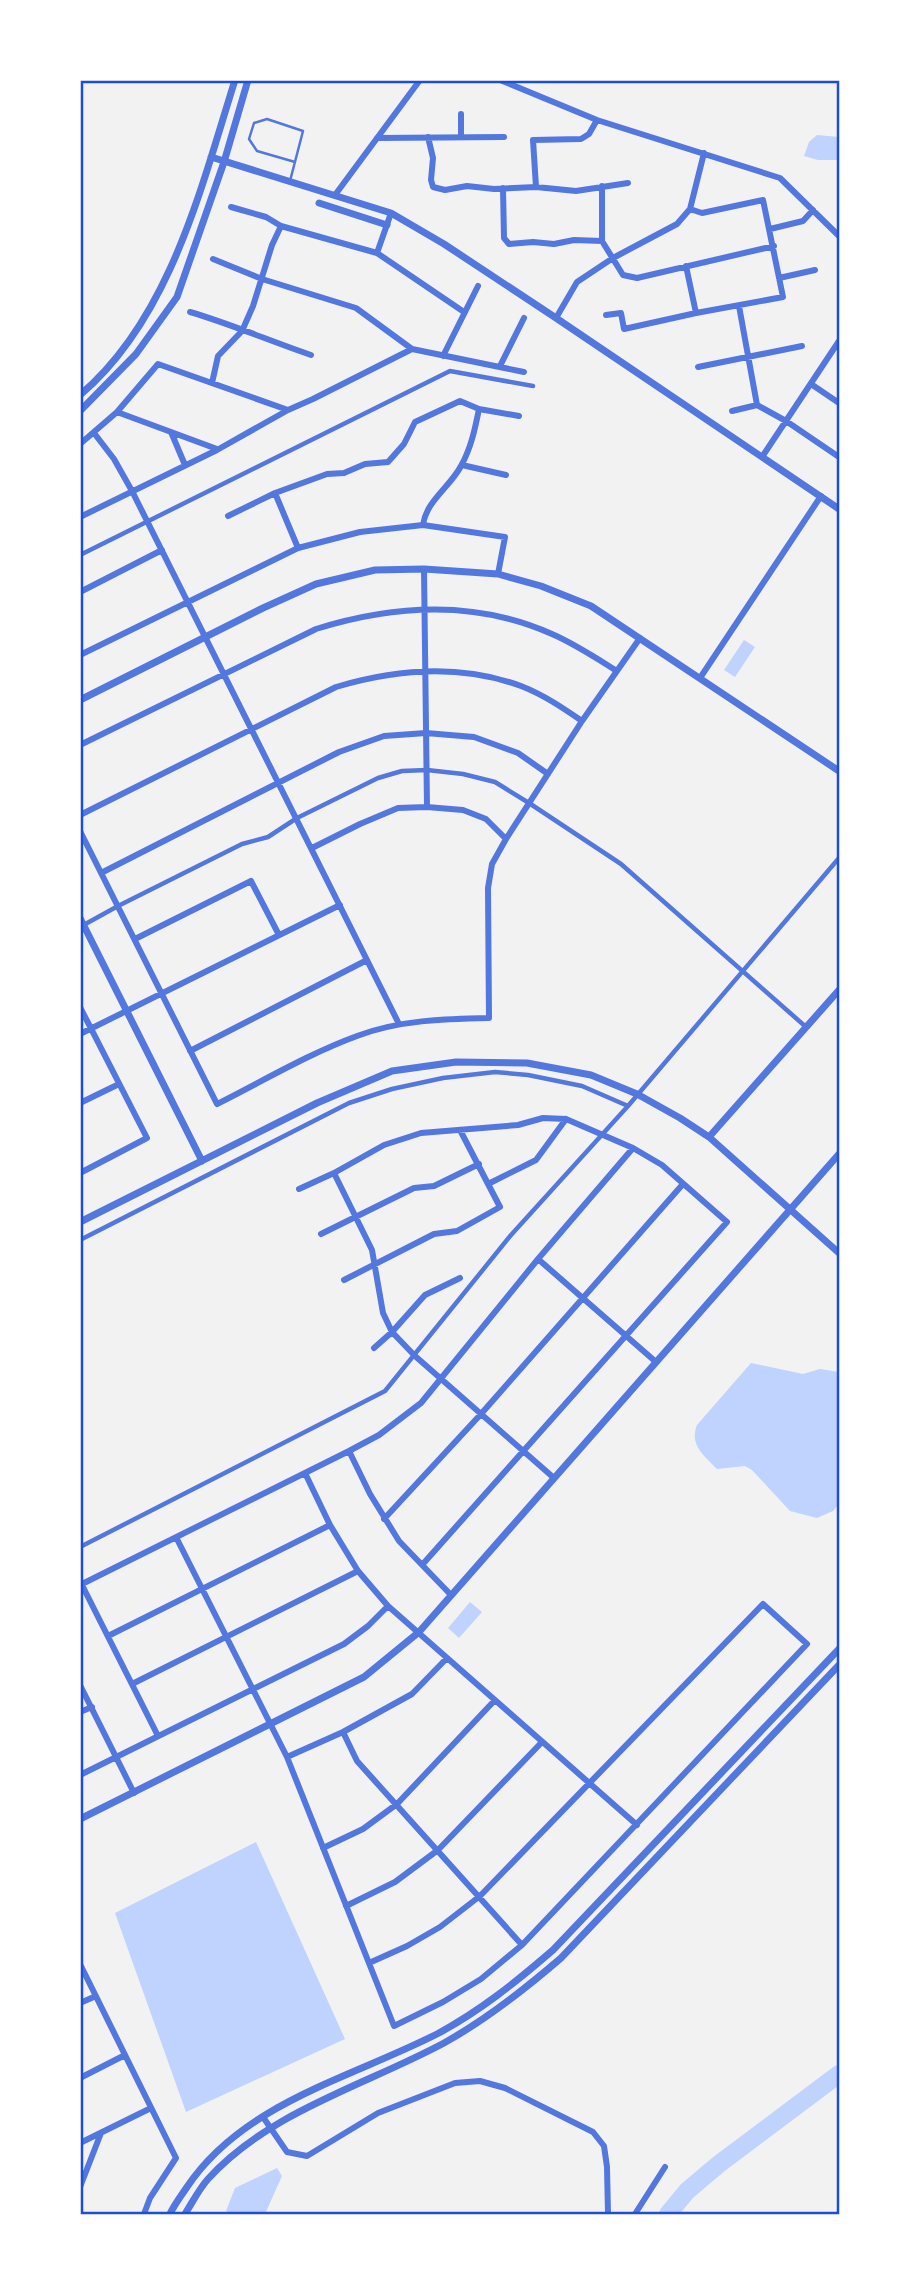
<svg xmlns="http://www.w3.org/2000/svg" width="920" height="2295" viewBox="0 0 920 2295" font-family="'Source Sans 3',sans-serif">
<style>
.water{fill:#bfd3fe}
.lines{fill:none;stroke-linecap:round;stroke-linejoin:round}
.river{stroke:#bfd3fe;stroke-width:18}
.service{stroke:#5277de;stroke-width:2.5}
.pedestrian{stroke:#5277de;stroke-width:4.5}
.minor{stroke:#5277de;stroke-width:6}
.tertiary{stroke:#5277de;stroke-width:7}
.neatline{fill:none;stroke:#1d4ed8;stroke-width:2.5}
</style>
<rect width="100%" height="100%" fill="#f2f2f2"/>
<path class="water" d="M817 135 839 137V160H818L804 156 809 142Z
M744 640 755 647 735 677 724 670Z
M751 1363 803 1374 820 1369 839 1372V1504L833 1511 817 1518 790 1511 752 1470 745 1466 717 1469C704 1455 689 1445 697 1425Z
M470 1602 482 1612 459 1638 448 1628Z
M256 1842 345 2039 186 2112 115 1913Z
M277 2168 282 2176 265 2214H233L226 2211 235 2188Z"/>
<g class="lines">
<path class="river" d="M668 2214 687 2191 719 2164 839 2074"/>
<path class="service" d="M290 181 303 131 267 119 254 123 249 139 257 151 295 162"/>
<path class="pedestrian" d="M80 555 450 371 533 386
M80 927 118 906 242 844 268 837 297 818 378 778 402 771 427 770 463 774 495 782 529 803 621 864 806 1027
M80 1240 349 1103 392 1089 443 1078 495 1072 528 1075 582 1086 628 1106
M80 1547 385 1391 511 1235 628 1106 839 858"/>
<path class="minor" d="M500 80 597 120 780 178 839 236
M461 114V137
M428 137 433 158 431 180 433 187 445 190 467 186 494 189 536 187 576 191 628 183
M377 138 504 137
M602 186V241L623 275 637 278 774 246
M536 187 533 140 581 139 589 134 597 120
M503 188 504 238 509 244 533 242 554 244 574 240 602 241
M335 195 420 80
M231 207 266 217 281 226 377 253 464 312
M770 229 803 221 813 210
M377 253 391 213
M213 259 262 279 356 308 412 349 524 372
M686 266 696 313 783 297 763 200 702 213 690 209
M779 278 815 270
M739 306 757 405 786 421 839 457
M190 312C231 324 270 341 311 355
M606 315 621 313 624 329 696 313
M556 318 577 282 613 258 677 224 690 209 704 153
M443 356 478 286
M500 366 524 318
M698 367 802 346
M212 383 218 356 242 331 253 306 272 245 281 226
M811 384 839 403
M732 411 757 405
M117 412 217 449
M171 432 185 465
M94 433 114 459 132 491 399 1024
M80 444 117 412 158 364 288 410
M762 457 839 341
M462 465 506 475
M275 493 298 548
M228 516 275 493 327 474 344 473 365 464 388 462 404 444 415 422 460 401 479 409 519 416
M80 517 217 450 288 410 313 399 412 349
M423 525C426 501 450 487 461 466 471 448 475 429 479 409
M424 569 427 807
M80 592 162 550
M80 655 298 548 360 532 423 525 505 537 498 574
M700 678 821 496
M80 745 316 629C393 605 476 600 552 634 575 644 596 658 617 671
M80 815 336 687C396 669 461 664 521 686 544 695 563 708 582 721
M80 831 217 1104C263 1081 308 1054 357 1036 399 1020 444 1019 489 1018L488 888 492 864 506 839 582 721 640 638
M312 848 360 824 398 808 427 807 463 810 486 819 506 839
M101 873 339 752 384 736 426 733 474 737 518 753 548 774
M135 939 251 881 279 935
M80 1007 147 1138 80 1173
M80 1034 340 905
M190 1051 367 960
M80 1103 119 1084
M488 1184 536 1160 566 1119
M299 1189 334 1173
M321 1234 414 1188 434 1186 479 1164
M538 1259 656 1362
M344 1280 434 1234 457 1231 500 1207 460 1130
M374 1348 392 1332 425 1295 460 1278
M349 1451 370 1494 399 1541 451 1595
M305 1473 330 1525 358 1571 388 1606 637 1825
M384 1519 481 1414 683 1184
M177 1539 287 1757 394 2026 443 2002 481 1979 522 1945 807 1644 763 1604 480 1896 440 1927 407 1946 369 1963
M422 1565 727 1222 662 1165 633 1148 566 1119 543 1118 518 1125 421 1133 384 1145 334 1173 372 1250 383 1313 392 1332 415 1356 554 1478
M80 1585 349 1451 379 1435 421 1403 538 1259 633 1148
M82 1585 158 1736
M108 1636 330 1525
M132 1684 358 1571
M80 1685 134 1793
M80 1712 92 1707
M343 1732 357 1761 522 1945
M287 1757 343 1732 412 1694 447 1658
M80 1775 344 1644 368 1626 388 1606
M323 1848 363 1829 397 1804 495 1700
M346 1906 395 1882 438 1850 542 1742
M80 1964 176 2158 150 2198 144 2214
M80 2003 96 1996
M80 2078 125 2055
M263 2117 287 2152 307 2156 378 2113 455 2083 480 2081 505 2088 593 2132 604 2146 607 2167 608 2214
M80 2143 151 2108
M80 2187 101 2133
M635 2214 665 2167"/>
<path class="tertiary" d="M211 157 391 213 444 244 556 318 839 509
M319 203 387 225
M80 395C170 319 201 188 235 80
M80 411 136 354 177 297 224 162 248 80
M80 700 263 608 316 584 375 570 424 569 498 574 541 586 591 606 839 771
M80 918 202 1161
M709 1137 839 990
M80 1222 317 1103 392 1071 456 1062 527 1063 591 1075 637 1094 680 1118 709 1137 839 1253
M80 1819 364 1677 419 1632 839 1154
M170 2214C174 2205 181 2196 187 2187 243 2103 351 2078 437 2034 480 2011 516 1982 553 1950L839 1649
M185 2214C192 2203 199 2189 208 2179 268 2112 366 2085 444 2043 487 2019 524 1990 561 1958L839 1665"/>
</g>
<rect width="920" height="2295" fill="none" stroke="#ffffff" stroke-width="164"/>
<rect x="82" y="82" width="756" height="2131" class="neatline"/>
</svg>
